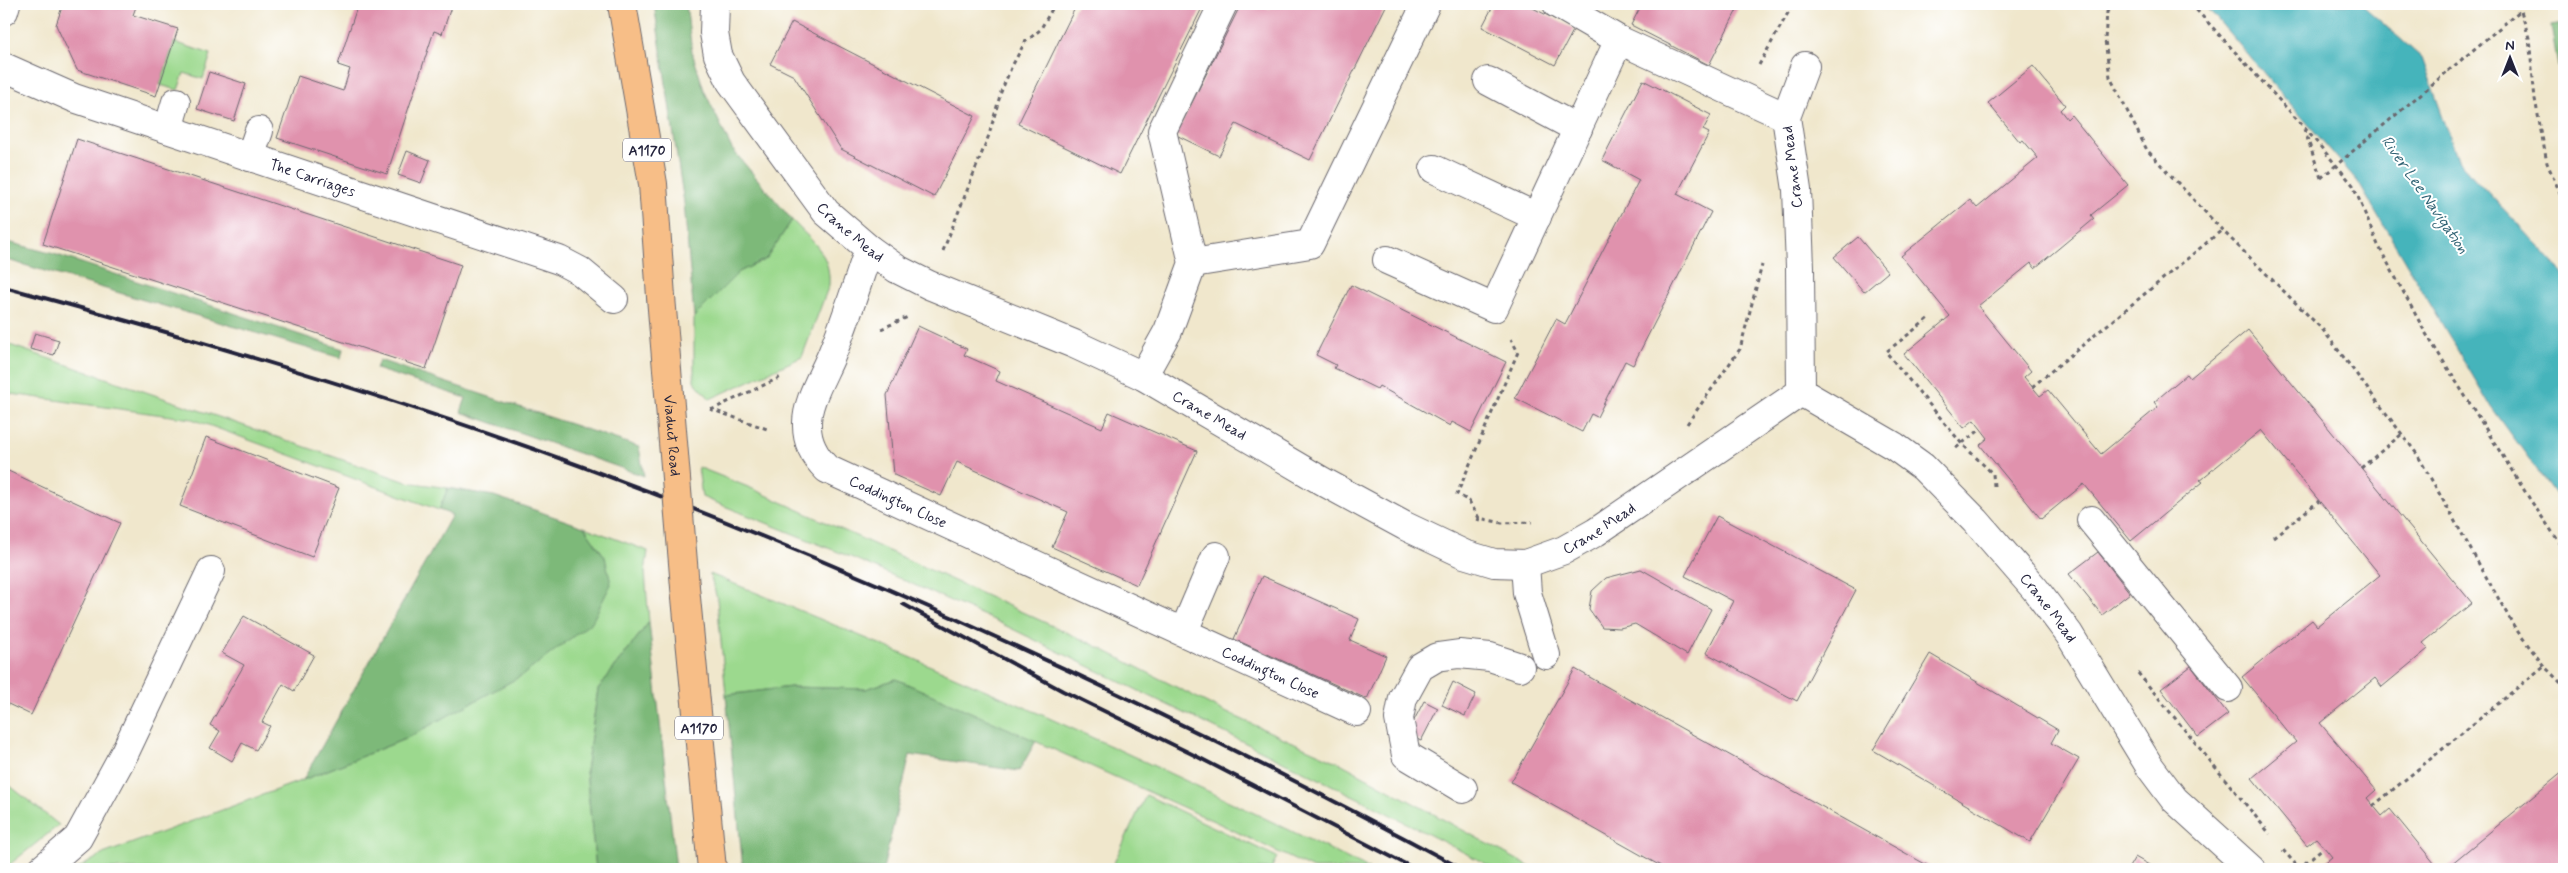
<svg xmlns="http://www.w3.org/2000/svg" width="2568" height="873" viewBox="0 0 2568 873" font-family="Mynerve,sans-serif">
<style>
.green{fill:#9cd98e;stroke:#5f7e64}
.forest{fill:#7db979;stroke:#506e5a}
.water{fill:#44b4bb;stroke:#336b7b}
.building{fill:#e092ad}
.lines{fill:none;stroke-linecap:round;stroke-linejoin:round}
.minor-casing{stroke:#6a676e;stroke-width:30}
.major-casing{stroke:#6a676e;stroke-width:30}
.path{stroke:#6a676e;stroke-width:3;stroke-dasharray:4 4;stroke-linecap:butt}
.minor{stroke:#fff;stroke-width:28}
.major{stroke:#f7be87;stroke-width:28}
.rail{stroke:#22223b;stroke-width:4}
.major-bridge-casing{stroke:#6a676e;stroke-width:30;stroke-linecap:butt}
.path-bridge{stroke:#6a676e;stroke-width:3;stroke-dasharray:4 4;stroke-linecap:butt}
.major-bridge{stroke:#f7be87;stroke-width:28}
.labels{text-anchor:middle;stroke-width:4;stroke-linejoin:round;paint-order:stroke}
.shield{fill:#fff;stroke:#646476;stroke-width:1}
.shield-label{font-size:14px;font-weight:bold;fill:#22223b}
.street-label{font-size:15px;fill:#22223b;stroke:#fff}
.water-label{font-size:16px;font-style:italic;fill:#316475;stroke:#fff}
</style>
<rect width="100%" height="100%" fill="#fff"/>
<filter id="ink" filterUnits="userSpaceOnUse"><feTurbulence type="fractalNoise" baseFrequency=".02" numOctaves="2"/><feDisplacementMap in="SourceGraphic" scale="10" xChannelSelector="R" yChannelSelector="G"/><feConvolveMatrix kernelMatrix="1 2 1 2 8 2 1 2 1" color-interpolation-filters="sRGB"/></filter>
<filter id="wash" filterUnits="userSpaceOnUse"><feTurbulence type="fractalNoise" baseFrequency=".0096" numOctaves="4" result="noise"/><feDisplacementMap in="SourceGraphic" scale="20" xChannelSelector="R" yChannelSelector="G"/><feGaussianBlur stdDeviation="1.12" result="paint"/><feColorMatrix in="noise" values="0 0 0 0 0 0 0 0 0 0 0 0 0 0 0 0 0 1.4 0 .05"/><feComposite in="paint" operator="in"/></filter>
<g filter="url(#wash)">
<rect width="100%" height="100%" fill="#f0e7cc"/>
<path class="green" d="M174 42 211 54 203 79 184 73 178 90 160 85Z
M792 220C812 242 831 253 829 285L802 357 710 399 694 381V317L739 272 766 259Z
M4 343 407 482 448 488 439 510 192 419 4 393Z
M698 467 753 489 1092 644 1223 711 1342 764 1534 869H1496L1358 798 996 621 853 558 702 497Z
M584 527 648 551 645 572 649 622 598 689 586 771 596 869H77L103 854 303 780 405 739 605 557Z
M710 574C934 664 1153 762 1369 869H1313L1216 822 896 679 866 689 791 687 726 695 717 599Z
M4 781 59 825 4 869Z
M1146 795 1277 857 1271 869H1111Z"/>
<path class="forest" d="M654 4H686L692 52 704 90 732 149 792 220 766 259 739 272 694 317 684 203Z
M2564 24V101L2551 26Z
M4 241 54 254 343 349 341 358 4 259Z
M379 360 639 447 644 476 461 412 466 398 376 369Z
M448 488 494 496 584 527 605 557 611 584 592 622 523 675 405 739 303 780 452 515 439 510Z
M649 622 676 869H596L586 771 598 689Z
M896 679 1036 741 1019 771 910 755 883 869H743L726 695 791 687 866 689Z"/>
<path class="water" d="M2204 4H2361L2422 58 2459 162 2552 260 2564 278V507L2490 405 2358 182Z"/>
<g id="blocks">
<path class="building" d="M63 4H137L133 15 178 29 156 96 77 70 56 25Z
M358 4H452L442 34 434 31 387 174 277 138 298 76 343 91 350 69 338 65Z
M1077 4H1204L1120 174 1018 124Z
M1241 4H1259L1270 9 1272 4H1387L1310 160 1236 124 1219 156 1176 135Z
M1494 4H1525L1574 29 1555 65 1482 27Z
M1642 4H1740L1709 65 1631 25Z
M792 22 975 116 934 197 841 149 794 76 770 64Z
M2033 66 2065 105 2060 110 2067 119 2071 115 2128 185 2091 215 2094 219 2035 268 2031 263 1978 306 2031 371 2024 377 2040 396 2048 390 2101 454 2158 407 2154 402 2187 374 2190 378 2248 330 2472 603 2423 643 2428 649 2382 687 2375 678 2320 723 2376 790 2367 798 2382 816 2390 809 2439 869H2328L2323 864 2332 857 2324 847 2316 838 2307 845 2252 778 2296 742 2242 677 2312 620 2317 626 2380 575 2261 430 2200 480 2203 482 2131 541 2084 484 2041 519 1980 445 1988 438 1974 420 1964 428 1904 354 1950 316 1901 256 1970 200 1977 208 2038 158 2023 140 2020 142 1988 103Z
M209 72 246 84 234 121 197 109Z
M1643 80 1711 115 1703 130 1709 133 1677 194 1711 212 1633 365 1625 361 1597 417 1591 414 1582 432 1515 398 1556 319 1565 324 1639 180 1602 160Z
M77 139 461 265 426 369 43 244Z
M407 151 430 160 421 183 398 175Z
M1858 237 1888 272 1864 292 1834 257Z
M1351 285 1506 362 1471 432 1452 422 1450 426 1379 386 1377 389 1334 368 1336 365 1316 355Z
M918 326 967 349 964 355 1000 371 996 381 1102 428 1109 412 1197 451 1137 585 1052 547 1068 512 957 462 941 496 894 475 887 395Z
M35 333 59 340 54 355 30 349Z
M206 437 339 488 312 557 180 506Z
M4 469 120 523 31 715 4 702Z
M1717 516 1856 590 1797 701 1706 653 1733 601 1685 576Z
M2098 552 2130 593 2102 615 2069 574Z
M1641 569 1711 609 1687 655 1635 624 1620 628 1602 627 1589 609 1592 591 1606 578Z
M1262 576 1359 619 1350 640 1386 656 1367 699 1234 639Z
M244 616 314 655 294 691 283 684 262 722 270 726 256 750 242 743 232 761 210 748 220 731 210 725 244 665 222 653Z
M1930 654 2058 730 2051 743 2079 759 2030 842 1873 750Z
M2191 666 2228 714 2198 737 2161 689Z
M1575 669 1934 869H1666L1511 782Z
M1453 682 1476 694 1465 716 1442 705Z
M1424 701 1438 708 1421 741 1407 734Z
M2564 771V869H2445Z
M2135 857 2156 869H2128Z"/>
</g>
</g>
<g filter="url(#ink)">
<use href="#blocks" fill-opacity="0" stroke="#6a676e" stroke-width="1"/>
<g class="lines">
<g class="minor-casing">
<g id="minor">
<path id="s1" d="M715 4 714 33 718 55 731 82 826 212 869 249 897 269 929 285 1074 344 1143 376 1322 481 1405 526 1464 554 1494 563 1525 564 1564 550 1596 532 1801 392"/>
<path d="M1557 4 1619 40"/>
<path d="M4 11 6 4"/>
<path id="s2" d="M4 67 74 98 559 260 580 271 614 299"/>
<path d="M1488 81 1578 129"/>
<path d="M168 129 176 102"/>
<path d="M250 157 259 131"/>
<path d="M1434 169 1537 217"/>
<path id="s3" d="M869 249C857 284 846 320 832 354 823 376 806 402 807 426 807 444 815 457 827 469L1357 712"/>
<path d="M1387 260 1494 308 1619 40 1786 117"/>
<path d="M1193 263 1310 244 1426 4"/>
<path d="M1143 376 1168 331 1193 263 1162 131 1223 4"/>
<path id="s4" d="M1801 392 1894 446 1923 467 1976 521 2035 589 2069 634 2150 767 2174 799 2251 869"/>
<path d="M1801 392 1800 267 1797 190 1786 117 1805 66"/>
<path d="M2091 520 2228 688"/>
<path d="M1525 564 1527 593 1546 655"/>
<path d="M1184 631 1216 556"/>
<path d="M1463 789 1406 755 1399 719 1403 698 1420 667 1437 657 1459 654 1490 657 1520 667"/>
<path d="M42 869 78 838 125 752 211 571"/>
</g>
</g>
<g class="major-casing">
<path id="major" d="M622 4 653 184 661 297
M685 587 712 869"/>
</g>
<path class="path" d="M2113 4 2107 12 2105 40 2110 77 2147 150 2222 230 2323 330 2417 454 2515 628 2544 666 2564 686
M2191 4 2303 126 2353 185 2378 245 2425 332 2531 501 2564 549
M2519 4 2529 38 2535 99 2547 163 2564 202
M1759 65 1793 4
M2448 71 2521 10
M2304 129 2321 178
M943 251 989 135 1001 92 1011 68 1025 42 1040 30 1055 4
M1928 319 1886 352 1962 444 1993 474 1994 486
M881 329 910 316
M2032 387 2222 230
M710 409 770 430
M711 410 781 377
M1687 424 1740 349 1762 265
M1956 448 1981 429
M2361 468 2402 434
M1479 518 1469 501 1457 494 1518 352 1511 339
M1478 521 1479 518 1502 523 1532 522
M2273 537 2319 501
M2138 673 2270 834
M2373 806 2544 666
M2283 850 2299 868 2324 847"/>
<use href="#minor" class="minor"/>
<use href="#major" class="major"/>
<path class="rail" d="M4 287C197 339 390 396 578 465 882 577 1177 715 1462 869
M903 604 1063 691 1194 755 1415 869"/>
<g class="major-bridge-casing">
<g id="major-bridge">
<path id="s5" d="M661 297 685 587"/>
</g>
</g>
<path class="path-bridge" d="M2321 178 2448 71"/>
<use href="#major-bridge" class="major-bridge"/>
</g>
</g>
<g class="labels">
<g class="shield">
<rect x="623" y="138.5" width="48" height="23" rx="4"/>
<rect x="675" y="716.5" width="48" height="23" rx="4"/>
</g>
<g class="shield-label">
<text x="647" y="155">A1170</text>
<text x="699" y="733">A1170</text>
</g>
<g class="street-label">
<text transform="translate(1792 167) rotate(-97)" y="5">Crane Mead</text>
<text dy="5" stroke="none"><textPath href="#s2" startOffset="328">The Carriages</textPath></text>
<text dy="5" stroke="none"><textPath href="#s1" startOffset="274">Crane Mead</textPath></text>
<text dy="5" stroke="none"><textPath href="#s1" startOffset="679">Crane Mead</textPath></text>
<text dy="5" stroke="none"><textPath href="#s5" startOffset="139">Viaduct Road</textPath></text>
<text dy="5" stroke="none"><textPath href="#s3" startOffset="315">Coddington Close</textPath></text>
<text dy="5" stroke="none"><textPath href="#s1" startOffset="1114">Crane Mead</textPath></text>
<text dy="5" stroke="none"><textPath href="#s4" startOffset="332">Crane Mead</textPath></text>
<text dy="5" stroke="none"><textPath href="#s3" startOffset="725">Coddington Close</textPath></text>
</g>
<g class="water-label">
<text transform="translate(2426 194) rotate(55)" y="6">River Lee Navigation</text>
</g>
</g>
<rect width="2568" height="873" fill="none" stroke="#fff" stroke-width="20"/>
<g transform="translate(2510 58)" stroke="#ffffff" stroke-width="4" paint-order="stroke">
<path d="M0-4L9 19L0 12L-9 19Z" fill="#22223b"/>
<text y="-8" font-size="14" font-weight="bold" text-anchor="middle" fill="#22223b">N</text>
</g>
</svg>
